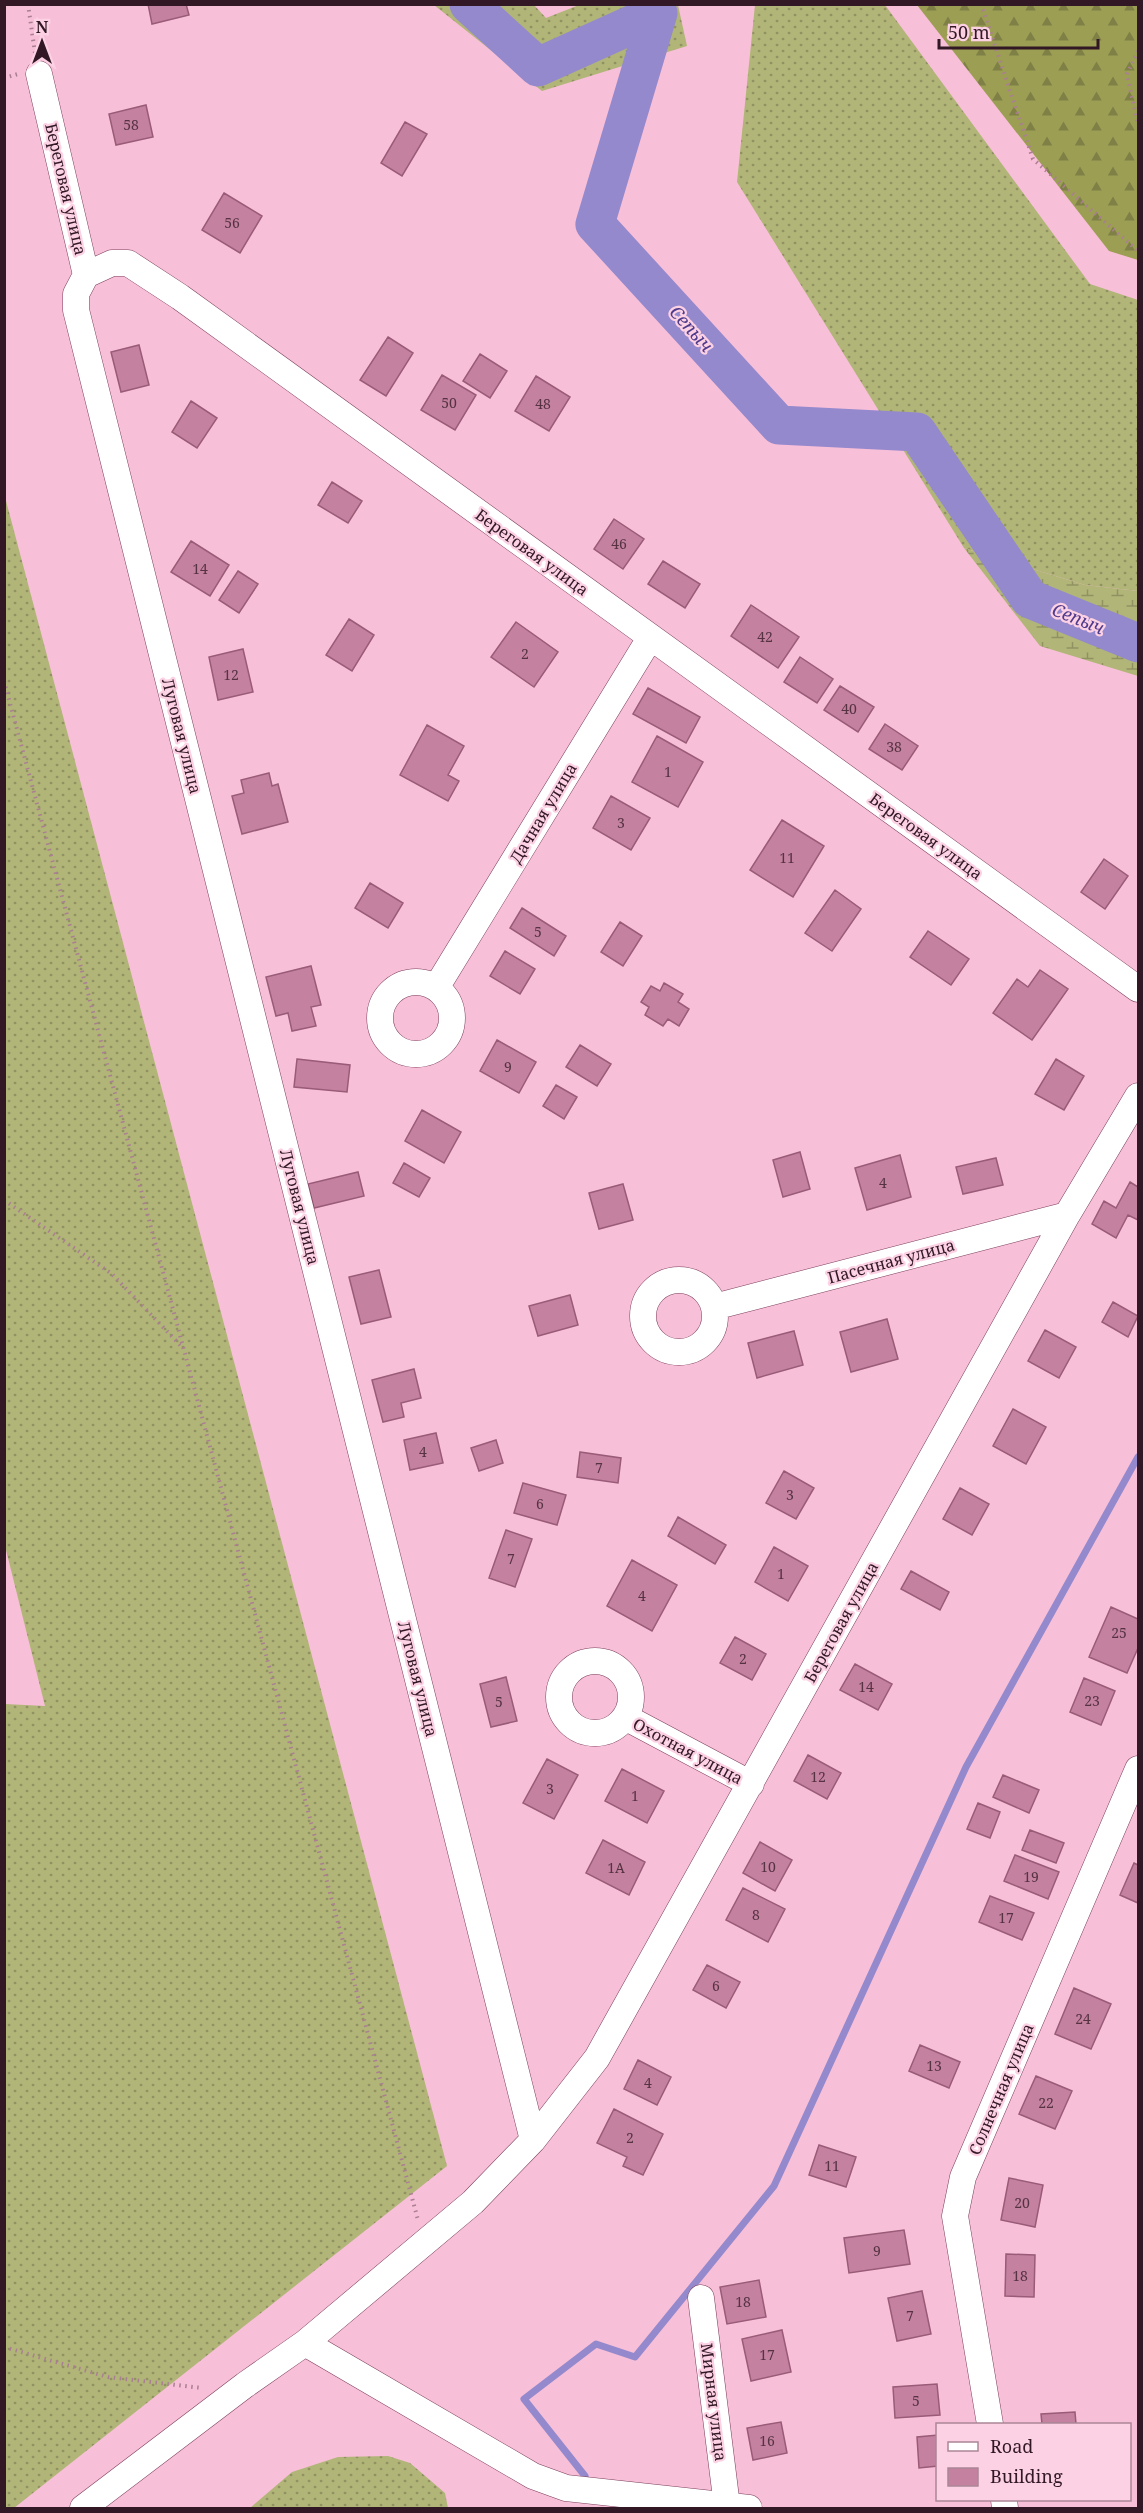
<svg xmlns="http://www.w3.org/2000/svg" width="1143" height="2513" viewBox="0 0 1143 2513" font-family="'Noto Serif',serif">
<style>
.grass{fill:url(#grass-dots)}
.forest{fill:url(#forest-firs)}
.wetland{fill:url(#wetland-marsh)}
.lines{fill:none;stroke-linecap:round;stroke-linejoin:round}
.stream{stroke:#9489cd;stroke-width:7}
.river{stroke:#9489cd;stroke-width:39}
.building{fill:#c482a0;stroke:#995b78;stroke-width:1.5}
.minor-casing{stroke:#7b3f5c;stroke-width:27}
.path{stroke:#ab7f93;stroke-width:4;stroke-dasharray:1.5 4.5;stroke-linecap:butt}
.minor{stroke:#fff;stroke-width:26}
.labels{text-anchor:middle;stroke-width:4.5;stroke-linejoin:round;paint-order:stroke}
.number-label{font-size:14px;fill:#563243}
.street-label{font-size:16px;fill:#311824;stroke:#fdd1e4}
.water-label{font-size:18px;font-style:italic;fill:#4f3b8c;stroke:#fdd1e4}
</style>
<defs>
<pattern id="grass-dots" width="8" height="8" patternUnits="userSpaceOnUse" patternTransform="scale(1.5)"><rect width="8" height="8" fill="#b1b578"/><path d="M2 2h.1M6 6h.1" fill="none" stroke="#919262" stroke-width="1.8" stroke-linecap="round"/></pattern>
<pattern id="forest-firs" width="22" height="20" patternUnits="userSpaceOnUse" patternTransform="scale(1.5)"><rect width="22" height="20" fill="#9b9e53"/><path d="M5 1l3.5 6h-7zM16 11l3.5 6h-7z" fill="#7f8045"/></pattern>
<pattern id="wetland-marsh" width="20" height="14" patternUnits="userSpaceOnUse" patternTransform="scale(1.5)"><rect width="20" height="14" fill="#b1b578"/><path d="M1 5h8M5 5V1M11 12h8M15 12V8" fill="none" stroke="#919262"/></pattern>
</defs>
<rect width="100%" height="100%" fill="#f8bfd8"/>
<path class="grass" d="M434 5H534L546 18 579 5H678L687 46 542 91Z
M755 5H885L1090 284 1138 300V591L1085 585 964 548 737 182Z
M5 497 447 2166 14 2508H4L5 1704 45 1706 4 1542Z
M388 2456 410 2463 445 2493 448 2508H250L292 2472 338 2457Z"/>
<path class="forest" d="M917 5H1138V260L1109 251Z"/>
<path class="wetland" d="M964 548 1085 585 1138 591V676L1040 646Z"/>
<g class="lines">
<path class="stream" d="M585 2476 524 2399 596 2344 635 2357 774 2186 966 1767 1138 1457"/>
<path class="river" d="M469 4 538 67 658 13 595 224 779 425 917 432 1030 599 1138 643"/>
</g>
<path class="building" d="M148 4H186L189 15 152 24Z
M146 105 153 137 116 145 109 114Z
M405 122 427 134 402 176 381 163Z
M224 193 262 216 240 253 202 230Z
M388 337 413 353 386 396 360 380Z
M139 345 149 385 121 392 111 352Z
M480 354 507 371 490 398 463 381Z
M442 375 476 395 455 430 421 410Z
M536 376 570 397 549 431 515 411Z
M191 401 217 418 197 448 172 432Z
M332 482 362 501 348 523 318 505Z
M614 519 644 539 623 569 594 549Z
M191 541 229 565 210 596 171 572Z
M663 561 700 584 685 608 648 584Z
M238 571 258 584 239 613 219 600Z
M751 605 799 637 778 668 731 636Z
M349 619 374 635 352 671 326 655Z
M516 622 558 652 534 687 491 657Z
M243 649 253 692 218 700 209 657Z
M800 657 833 679 817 703 784 682Z
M840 686 874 707 858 732 824 710Z
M648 688 700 717 686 743 633 714Z
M885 724 918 746 902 770 869 749Z
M427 725 464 746 448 775 459 781 448 801 400 775Z
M657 736 703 762 678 807 632 782Z
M269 773 272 786 278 784 288 822 242 834 232 796 244 793 241 780Z
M611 796 650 818 631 850 593 828Z
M782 820 824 846 793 897 750 870Z
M1104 859 1128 876 1105 909 1081 892Z
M370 883 403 903 388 928 355 908Z
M835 890 861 909 832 951 805 933Z
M522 908 566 936 554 956 510 928Z
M620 922 642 936 623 966 601 952Z
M928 931 969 959 951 985 910 957Z
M505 951 535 969 520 994 490 976Z
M311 966 321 1005 311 1007 316 1026 292 1031 288 1013 276 1016 266 977Z
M1040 970 1068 989 1032 1040 993 1013 1017 979 1028 987Z
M664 983 683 994 678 1002 689 1009 679 1026 668 1019 663 1026 645 1015 649 1007 641 1002 651 986 660 991Z
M497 1040 536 1062 519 1093 480 1071Z
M580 1045 611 1064 597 1086 566 1067Z
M297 1059 350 1065 347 1092 294 1087Z
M1056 1059 1084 1076 1064 1110 1035 1094Z
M556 1085 577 1097 564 1119 543 1106Z
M422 1110 461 1132 444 1163 405 1141Z
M800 1152 810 1189 783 1197 773 1160Z
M900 1155 911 1197 867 1210 855 1168Z
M996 1158 1003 1185 963 1194 956 1167Z
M404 1163 430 1178 419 1197 393 1183Z
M358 1172 364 1196 314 1208 308 1184Z
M1130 1182 1138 1187V1220L1128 1215 1116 1238 1092 1224 1104 1201 1116 1208Z
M623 1184 633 1220 599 1229 589 1193Z
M379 1270 391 1317 361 1324 349 1277Z
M570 1295 578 1325 538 1336 529 1306Z
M1113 1302 1138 1316 1128 1337 1102 1322Z
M887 1319 898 1359 851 1372 840 1332Z
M1045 1330 1076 1347 1059 1378 1028 1361Z
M794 1331 803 1365 757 1378 748 1343Z
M414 1369 421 1398 401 1403 404 1417 383 1422 372 1380Z
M1013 1409 1046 1427 1026 1464 993 1446Z
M436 1433 443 1463 410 1470 404 1440Z
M496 1440 503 1463 479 1471 471 1448Z
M580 1452 621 1458 618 1483 577 1477Z
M784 1471 814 1488 796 1519 766 1503Z
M523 1483 566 1495 557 1525 514 1513Z
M960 1488 989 1504 972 1535 943 1519Z
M678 1517 726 1545 715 1564 668 1536Z
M506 1530 532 1539 515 1587 489 1578Z
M774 1547 808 1566 788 1601 755 1582Z
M632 1560 677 1585 652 1631 607 1606Z
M911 1571 949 1592 940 1610 901 1589Z
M1111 1607 1138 1619V1648L1127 1673 1089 1657Z
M735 1637 766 1654 752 1680 720 1663Z
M855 1664 892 1684 878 1710 840 1690Z
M506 1677 517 1721 491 1727 480 1684Z
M1084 1678 1115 1691 1101 1725 1070 1712Z
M808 1755 841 1773 827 1799 794 1781Z
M547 1759 578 1775 554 1819 523 1803Z
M622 1769 664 1791 647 1823 605 1801Z
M1003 1775 1039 1790 1029 1813 993 1797Z
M978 1803 1000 1812 990 1838 967 1829Z
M1030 1830 1064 1843 1056 1863 1022 1850Z
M603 1840 645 1862 629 1895 586 1873Z
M760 1842 792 1860 775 1891 743 1873Z
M1015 1855 1059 1872 1048 1899 1004 1881Z
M1134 1863 1138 1865V1903L1120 1895Z
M743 1888 785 1909 768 1942 726 1920Z
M990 1896 1034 1913 1022 1940 979 1922Z
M707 1965 740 1982 726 2008 693 1990Z
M1074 1988 1111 2004 1091 2049 1055 2034Z
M920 2045 960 2062 949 2088 909 2071Z
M638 2060 671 2077 657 2105 624 2089Z
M1036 2076 1072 2091 1055 2129 1019 2114Z
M614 2109 663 2134 643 2175 623 2166 627 2157 597 2143Z
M819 2145 856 2157 846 2187 809 2175Z
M1009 2178 1043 2185 1035 2227 1001 2220Z
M904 2230 910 2264 849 2273 844 2238Z
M1006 2254 1035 2255 1034 2297 1005 2296Z
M759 2280 766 2317 727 2324 720 2287Z
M922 2291 931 2334 897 2341 888 2298Z
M782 2330 791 2372 751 2381 742 2339Z
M937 2384 940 2415 895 2418 893 2387Z
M1075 2412 1076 2424H1042L1041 2414Z
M781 2422 787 2453 753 2460 747 2428Z
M938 2435V2466L919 2468 917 2437Z"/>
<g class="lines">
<g class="minor-casing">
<path id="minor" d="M39 74 86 275 112 263H128L180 297 1138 989
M86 275 76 294V310L533 2140
M380 1018a36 36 0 1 1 72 0a36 36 0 1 1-72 0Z
M436 988 650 638
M643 1316a36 36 0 1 1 72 0a36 36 0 1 1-72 0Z
M714 1307 1067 1215
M559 1697a36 36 0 1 1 72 0a36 36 0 1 1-72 0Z
M625 1717 751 1784
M701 2298 727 2506
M305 2343 533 2476 566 2488 749 2508
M990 2424 955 2216 963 2177 1138 1769
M1004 2500 1005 2508
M83 2508 245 2385 305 2343 473 2202 533 2140 597 2058 1067 1215 1138 1096"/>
</g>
<path class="path" d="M28 4 35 53
M981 4 1033 159 1138 251
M1138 51 1127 74 1138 125
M4 78 18 74
M4 681 418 2220
M4 1200 112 1274 183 1348
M4 2347 108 2377 202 2388"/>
<use href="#minor" class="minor"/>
</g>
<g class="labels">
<g class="number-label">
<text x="131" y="130">58</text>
<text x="232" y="228">56</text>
<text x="449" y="408">50</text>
<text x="543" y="409">48</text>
<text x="619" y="549">46</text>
<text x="200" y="574">14</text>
<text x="765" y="642">42</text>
<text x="525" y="659">2</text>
<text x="231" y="680">12</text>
<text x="849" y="714">40</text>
<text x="894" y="752">38</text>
<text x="668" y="777">1</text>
<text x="621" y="828">3</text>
<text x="787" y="863">11</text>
<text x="538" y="937">5</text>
<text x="508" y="1072">9</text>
<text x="883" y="1188">4</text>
<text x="423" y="1457">4</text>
<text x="599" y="1473">7</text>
<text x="790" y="1500">3</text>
<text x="540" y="1509">6</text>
<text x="511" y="1564">7</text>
<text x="781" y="1579">1</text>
<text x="642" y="1601">4</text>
<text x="1119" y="1638">25</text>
<text x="743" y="1664">2</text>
<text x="866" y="1692">14</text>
<text x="1092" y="1706">23</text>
<text x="499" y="1707">5</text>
<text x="818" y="1782">12</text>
<text x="550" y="1794">3</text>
<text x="635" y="1801">1</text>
<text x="768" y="1872">10</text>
<text x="616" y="1873">1А</text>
<text x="1031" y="1882">19</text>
<text x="756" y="1920">8</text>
<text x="1006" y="1923">17</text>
<text x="716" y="1991">6</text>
<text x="1083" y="2024">24</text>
<text x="934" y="2071">13</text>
<text x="648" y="2088">4</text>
<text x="1046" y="2108">22</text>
<text x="630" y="2143">2</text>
<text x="832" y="2171">11</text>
<text x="1022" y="2208">20</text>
<text x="877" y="2256">9</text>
<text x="1020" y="2281">18</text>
<text x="743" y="2307">18</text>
<text x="910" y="2321">7</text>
<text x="767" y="2360">17</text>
<text x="916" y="2406">5</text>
<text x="767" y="2446">16</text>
</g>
<g class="street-label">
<text transform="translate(66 189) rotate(77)" y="6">Береговая улица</text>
<text transform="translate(532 552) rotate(36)" y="6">Береговая улица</text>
<text transform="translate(182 736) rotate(76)" y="6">Луговая улица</text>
<text transform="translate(543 813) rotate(-59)" y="6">Дачная улица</text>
<text transform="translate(926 836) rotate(36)" y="6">Береговая улица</text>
<text transform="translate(300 1207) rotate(76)" y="6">Луговая улица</text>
<text transform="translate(891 1261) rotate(-15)" y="6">Пасечная улица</text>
<text transform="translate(841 1622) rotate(-61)" y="6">Береговая улица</text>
<text transform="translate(418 1679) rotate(76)" y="6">Луговая улица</text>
<text transform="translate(688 1751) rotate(28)" y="6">Охотная улица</text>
<text transform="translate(1001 2089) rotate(-67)" y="6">Солнечная улица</text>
<text transform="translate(714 2402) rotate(83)" y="6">Мирная улица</text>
</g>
<g class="water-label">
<text transform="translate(691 329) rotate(48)" y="6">Сепыч</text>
<text transform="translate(1078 619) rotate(22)" y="6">Сепыч</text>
</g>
</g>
<rect width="1143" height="2513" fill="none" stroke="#311824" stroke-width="12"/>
<rect x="936" y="2423" width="195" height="78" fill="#fdd1e4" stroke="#ab8797" stroke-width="1.5"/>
<rect x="948" y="2442" width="30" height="9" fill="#ffffff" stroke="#ab8797" stroke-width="1.5"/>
<text x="990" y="2453" font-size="18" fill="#311824">Road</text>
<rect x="948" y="2468" width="30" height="18" fill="#c482a0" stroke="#ab8797" stroke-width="1.5"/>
<text x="990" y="2483" font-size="18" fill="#311824">Building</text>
<g transform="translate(42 42)" stroke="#fdd1e4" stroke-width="4.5" paint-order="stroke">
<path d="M0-4.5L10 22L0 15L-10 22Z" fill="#311824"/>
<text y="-9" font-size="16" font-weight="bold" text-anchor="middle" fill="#311824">N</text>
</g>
<path d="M939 39v9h159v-9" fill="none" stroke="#311824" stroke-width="3"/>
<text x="948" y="39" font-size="18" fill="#311824" stroke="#fdd1e4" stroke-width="4.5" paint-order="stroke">50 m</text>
</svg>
